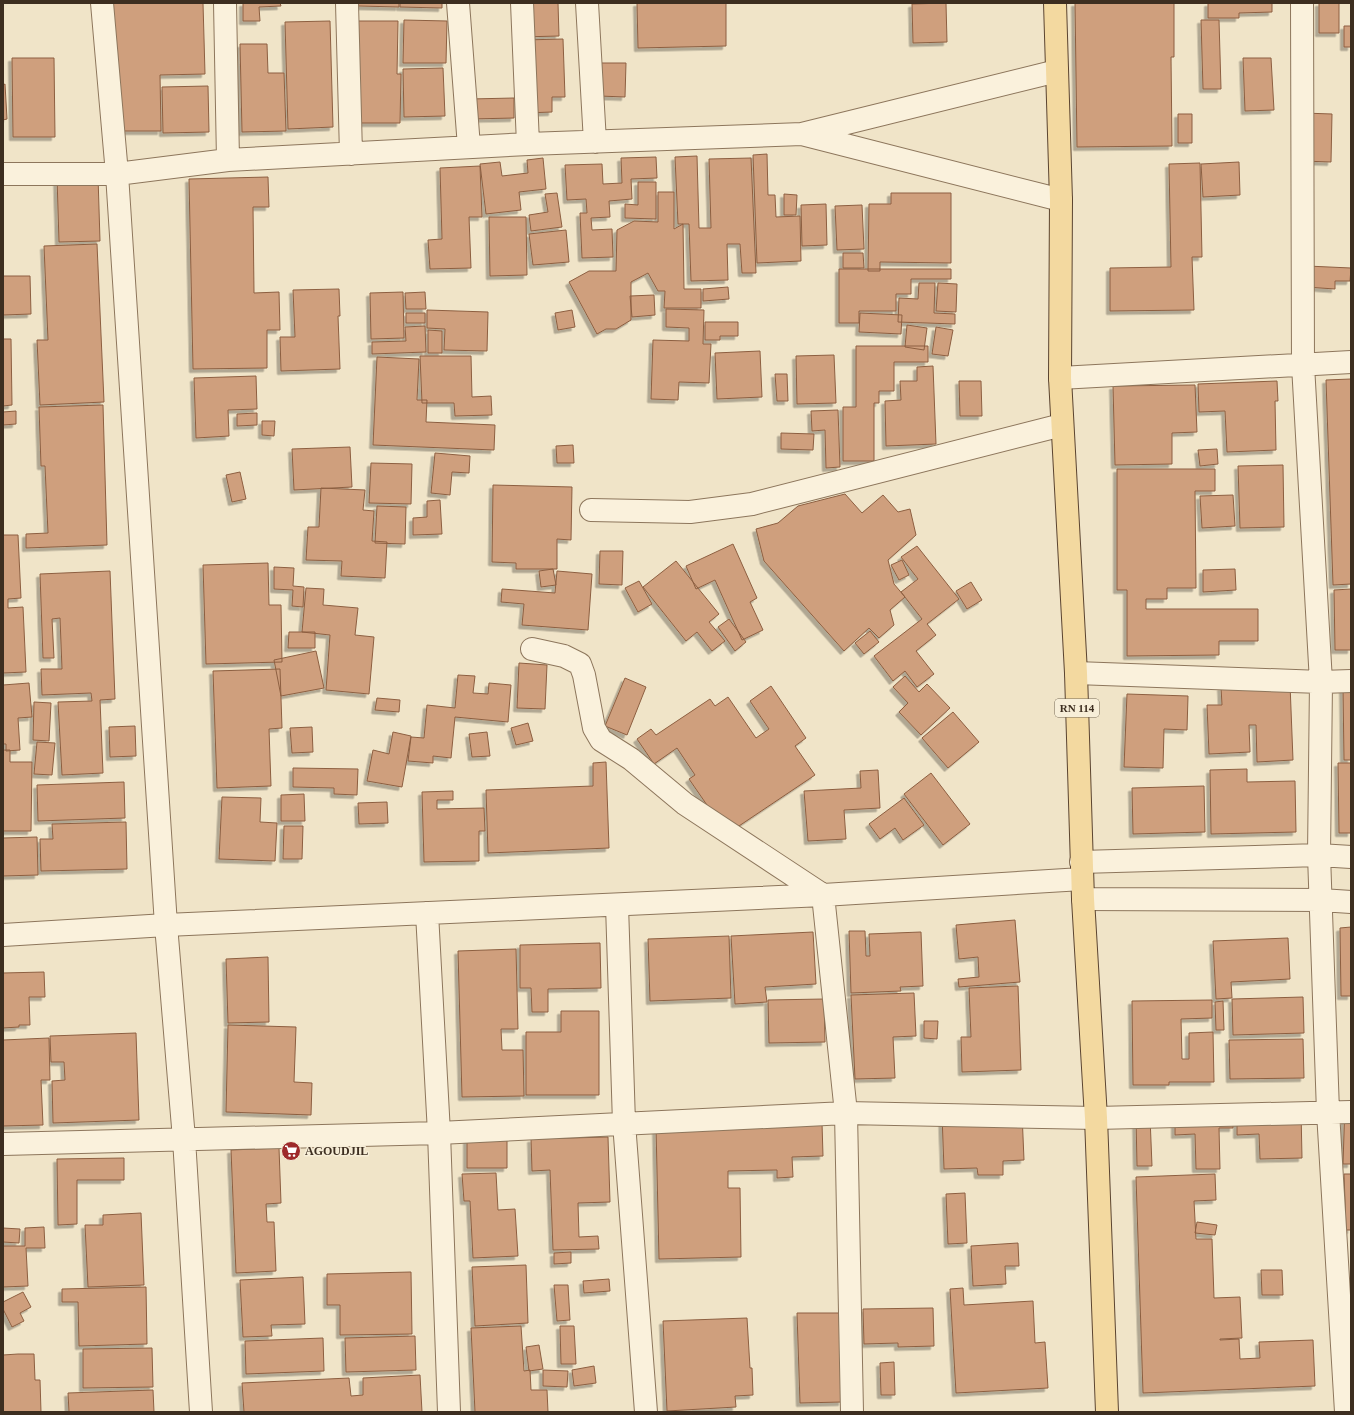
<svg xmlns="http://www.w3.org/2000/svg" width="1354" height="1415" viewBox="0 0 1354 1415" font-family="'Times New Roman',serif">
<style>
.building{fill:#cf9f7d;stroke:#8d5f41;filter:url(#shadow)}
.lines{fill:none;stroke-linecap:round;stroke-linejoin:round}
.minor-casing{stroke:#8d765c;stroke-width:24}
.primary-casing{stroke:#5b4430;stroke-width:24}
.minor{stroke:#faf1dc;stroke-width:22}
.primary{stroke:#f3d9a0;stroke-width:22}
.labels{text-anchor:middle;stroke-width:3;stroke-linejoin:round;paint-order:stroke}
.shield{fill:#f7eed8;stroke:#756857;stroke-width:1}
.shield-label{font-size:11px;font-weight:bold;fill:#3d2e20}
.poi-label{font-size:12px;font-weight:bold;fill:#3d2e20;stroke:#f7eed8;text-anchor:start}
</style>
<defs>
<filter id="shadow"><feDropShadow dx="-3.5" dy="3.5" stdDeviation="0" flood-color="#0004"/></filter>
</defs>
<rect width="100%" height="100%" fill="#f0e4c8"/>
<path class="building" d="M113 3H203L205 74 160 75 161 131H116Z
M243 3H280L281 6 259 7 260 21H243Z
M359 3H399V7L358 6Z
M400 3H442V8L400 7Z
M519 3H558L559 36 520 37Z
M637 3H726V46L638 48Z
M946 3 947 42 913 43 912 4Z
M1075 3H1174V57H1171L1172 146 1077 147Z
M1208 3H1272V12L1239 13V18H1208Z
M1319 3H1339V33H1319Z
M404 20 447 21 446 63H403Z
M1201 20H1219L1221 89H1203Z
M330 21 333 127 288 129 285 22Z
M358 21H398L397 74H401L400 123H357Z
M1344 26H1351V47H1344Z
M563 39 565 97H552V112L525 113 523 40Z
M240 44H267L268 73H284L286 131 242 132Z
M12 58H54L55 137H13Z
M1243 58H1271L1274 110 1245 111Z
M600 63H626L625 97 599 96Z
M443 68 445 116 404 117 403 69Z
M5 84 7 119 3 120V85Z
M208 86 209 132 163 133 162 87Z
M514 98V118L471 119 470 99Z
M1303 113 1332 114 1331 162 1302 161Z
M1178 114H1192V143H1178Z
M767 154 768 195H775L776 217 800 216 801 261 757 263 753 155Z
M697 156 699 228H711L709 159 751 158 756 273H742L740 244H727L728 280 691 281 689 224H678L675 157Z
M656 157 657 178 631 179 632 199 609 201 610 217 591 218 592 230 612 229 613 257 582 258 580 213H587L586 199 567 200 565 165 602 164 603 184 622 183 621 158Z
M543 158 546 189 519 192 521 210 486 214 480 164 500 162 502 176 528 173 527 160Z
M1239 162 1240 195 1203 197 1201 164Z
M1200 163 1202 257H1192L1194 310 1110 311V268L1171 267 1169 164Z
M480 166 482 217H469L471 268 430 269 428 240 442 239 440 168Z
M98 176 100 241 59 242 57 177Z
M268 177 269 207H253L254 293 279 292 280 330H267V368L193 369 189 179Z
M638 182H656V219L625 218V204L638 205Z
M658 192H674V229L683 224 684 289H701V308H664L665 291H658L648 273 631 282V320L616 329H606L597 334 569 282 589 271H616L617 230 634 221 658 222Z
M557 193 562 227 531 231 529 215 548 212 545 194Z
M891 193H951V263L880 262V271H868L869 204H891Z
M784 194 797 195 796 215H784Z
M826 204 827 245 802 246 801 205Z
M862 205 864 249 837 250 835 206Z
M489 217H526L527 275 490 276Z
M566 230 569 262 533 265 529 234Z
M97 244 104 402 40 405 37 340H48L44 246Z
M843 253H863L864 268H843Z
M1307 266 1351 268 1350 281H1335V289L1306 287Z
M839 269H951V279H911V294H896V311H859V323H839Z
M3 276H30L31 314 3 315Z
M919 283H935L934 313 955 314V324L898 322 899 298 918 299Z
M938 283 957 284 956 312 936 311Z
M728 287 729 299 703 301V289Z
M339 289 340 316H338L340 369 281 371 280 337H295L293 290Z
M403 292 404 338 371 339 370 293Z
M425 292 426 309H406L405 293Z
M654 295 655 315 632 317 630 296Z
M666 309 704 310 703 344H711L709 383 679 382 678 400 651 399 653 340 689 341V328L666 327Z
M427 310 488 312 487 351 444 350 445 329 427 328Z
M572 310 575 327 558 330 555 313Z
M406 313H425V323H406Z
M860 313 902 315 901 334 859 332Z
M705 322H738V336H720V340H705Z
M907 325 927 328 924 350 905 347Z
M425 326 426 352 372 354V342L406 341 405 327Z
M936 327 953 330 948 356 932 354Z
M428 330 442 331V353H428Z
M3 339H11L12 405 3 406Z
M856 346H928V362H894V391H879V403H874V461H843V407H856Z
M760 351 762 397 717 399 715 353Z
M834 355 836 403 797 404 796 356Z
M420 356H471L472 397 491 396 492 415 455 416 454 403H422Z
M377 357 419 359 417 400H427L426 422 495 425 494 450 373 445Z
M933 366 936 444 886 446 885 401 901 400 900 381H917V367Z
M775 374H787L788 401H777Z
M256 376 257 409 228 410 229 436 196 438 194 378Z
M1351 379V584L1333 585 1326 380Z
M959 381H981L982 416H960Z
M1277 381 1278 401H1275L1276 450 1227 452 1225 411 1199 412 1198 384Z
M1195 385 1197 432 1172 433V464L1115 465 1113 386Z
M103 405 107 545 26 548V534L48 533 45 466H41L39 407Z
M838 410 840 467 826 468 825 430 812 431 811 411Z
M16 411V424L3 425V412Z
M257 413V425L237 426V414Z
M262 421H275L274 436 262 435Z
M781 433 814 434 813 450 781 449Z
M573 445 574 463H557L556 446Z
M350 447 352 487 294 490 292 449Z
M1217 449 1218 464 1200 466 1198 450Z
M435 453 470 456 469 473 452 472 450 495 431 493Z
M371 463 412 464 411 504 369 503Z
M1283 465 1284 527 1240 528 1238 466Z
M1117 469H1215V491H1195L1196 588H1167V599H1146V609H1258V641H1219V655L1127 656V590H1117Z
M240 472 246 499 232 502 226 475Z
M493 485 572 487 571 540 557 539V569H516V563L492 562Z
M321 488 365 490 363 510 374 511 372 541 387 542 385 578 341 576 342 561 306 560 308 527H319Z
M845 494 862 513 883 495 898 512 910 509 916 535 888 560 894 584 905 597 890 610 894 625 879 638 869 628 844 651 764 561 756 529 778 523 798 506Z
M1233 495 1235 526 1202 528 1200 496Z
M440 500 442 534 413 535V518L427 517V501Z
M377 506 406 507 405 544 375 543Z
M3 535H18L21 598 8 599V608L23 607 26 672 3 673Z
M733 544 757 598 750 602 763 630 742 640 715 580 696 589 686 566Z
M917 546 959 599 927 624 936 635 916 651 934 674 917 687 905 671 893 681 874 656 922 619 901 592 918 579 901 557Z
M600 551H623L622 585 599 584Z
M902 560 909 575 899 580 891 565Z
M676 561 719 614 709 622 725 641 712 651 697 632 686 641 643 587Z
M268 563 269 605H281L282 662 206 664 203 565Z
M274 567 294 568 293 586 304 587 303 607 292 606 293 590 274 589Z
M553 569 556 585 541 587 539 571Z
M1235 569 1236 590 1203 592V570Z
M110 571 115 699 100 700 103 773 62 775 58 702 92 701 91 693 42 695 41 669H62L60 618 52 619 54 658H43L40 574Z
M557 571 592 574 588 630 522 625 524 604 501 602 502 589 555 593Z
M639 581 652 604 638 612 625 588Z
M971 582 982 600 967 609 956 591Z
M306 588 324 589 323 605 358 608 355 635 374 637 369 694 326 690 330 635 302 632Z
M1351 589V650H1335L1334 590Z
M729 619 746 642 735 651 718 627Z
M870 631 879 642 864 654 855 643Z
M289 632H315V648H288Z
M316 651 324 688 281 696 274 660Z
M519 663 547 665 545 709 517 708Z
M280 669 282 728 269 729 271 786 217 788 213 671Z
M458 675 475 676 473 693 488 694 489 683 511 685 508 722 455 717 451 758 433 756V763L408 761 411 737 424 738 427 705 455 708Z
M905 676 919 692 927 684 950 708 921 735 899 712 908 703 893 687Z
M625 678 646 687 627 735 605 726Z
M29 683 32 717 18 718 20 750 6 751V744H3V685Z
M1290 684 1293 760 1257 762 1256 725H1249L1250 752 1209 754 1207 705H1222L1221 687Z
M771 686 806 738 795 746 815 775 727 834 689 779 695 775 677 748 654 764 637 739 651 729 656 735 710 699 715 706 728 697 756 738 769 729 750 701Z
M1351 688V760H1344L1343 689Z
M1127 694 1188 696 1187 730 1164 729 1163 768 1124 767Z
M377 698 400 700 399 712 375 710Z
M34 702 51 703 49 741 33 740Z
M953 712 979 742 948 768 922 738Z
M528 723 533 741 516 745 511 728Z
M135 726 136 756 110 757 109 727Z
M312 727 313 752 292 753 290 728Z
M393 732 411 736 402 787 367 781 373 750 389 754Z
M487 732 490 756 472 757 469 734Z
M37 742 55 743 52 775 34 774Z
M3 750H10V762H32L31 831H3Z
M606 762 609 848 488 853 486 790 593 786V763Z
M1338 763H1351V833H1339Z
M293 768 358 769 357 795 334 794V788L293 787Z
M1247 769V782L1295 781 1296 832 1211 834 1210 770Z
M878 770 880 808 844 810 846 839 808 841 804 791 861 788 860 771Z
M931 773 970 824 943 845 904 794Z
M124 782 125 818 38 821 37 785Z
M1204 786 1205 832 1133 834 1132 788Z
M453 791V800H437V809L484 808 485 831H479V861L424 862 422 792Z
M304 794 305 821H281V795Z
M222 797 261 798 260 822 277 823 275 861 219 859Z
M904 798 924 825 903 840 895 828 880 839 869 824Z
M387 802 388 823 359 824 358 803Z
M126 822 127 869 41 871 40 839H53L52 824Z
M284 826H303L302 859H283Z
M37 837 38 875 3 876V838Z
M1015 920 1020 982 959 987 958 979 979 977 978 957 959 959 956 925Z
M1351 927V996H1341L1340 928Z
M849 931H865L866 956H870L869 934 921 932 923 986 900 987 901 991 851 993Z
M813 932 816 984 765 987 767 1002 735 1004 731 936Z
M729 936 731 998 650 1001 648 939Z
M1288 938 1290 979 1231 982 1232 998 1216 999 1213 941Z
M600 943 601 988 548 989V1012H532L531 988H520V945Z
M516 949 518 1029H501L502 1050H523L524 1096 462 1097 458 951Z
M268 957 269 1022 228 1023 226 959Z
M44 972 45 997H29L30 1025H19V1027L3 1028V973Z
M1018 986 1021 1070 962 1072 961 1037H971L969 988Z
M914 993 916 1036 893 1037 895 1078 855 1079 851 995Z
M1303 997 1304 1033 1233 1035 1232 999Z
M824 999 825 1042 769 1043 768 1000Z
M1212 1000V1018L1181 1019 1182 1059H1189V1033L1213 1032 1214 1082H1169V1085H1133L1132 1001Z
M1223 1001 1224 1030H1216L1215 1002Z
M561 1011H599V1095H526V1032H561Z
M924 1021H938L937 1039 924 1038Z
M228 1025 296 1027 294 1082 312 1083 311 1115 226 1112Z
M136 1033 139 1120 53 1123 52 1081 65 1080 64 1062H51L50 1036Z
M49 1038 50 1080H41L43 1125 3 1126V1040Z
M1303 1039 1304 1078 1230 1079 1229 1040Z
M1345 1103H1351V1164H1343Z
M1301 1111 1302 1158 1260 1159 1259 1134 1237 1135V1113Z
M1233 1112V1128H1219L1220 1169H1196L1195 1134 1175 1135V1114Z
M1022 1113 1024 1160 1003 1161V1175H978L977 1168 944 1169 942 1115Z
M1150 1117 1152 1166H1137L1136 1118Z
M822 1123 823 1156 792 1157 793 1177 777 1178V1170L728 1171V1188H740L741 1257 659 1259 656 1127Z
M608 1137 610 1202 578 1203 579 1237 598 1236 599 1249 553 1250 550 1170 532 1171 531 1139Z
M467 1139H507V1168H467Z
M279 1148 281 1203 266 1204 267 1222H274L276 1271 236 1273 231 1150Z
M124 1158V1180H77V1224L58 1225 57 1159Z
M496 1173 498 1210 515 1209 518 1256 473 1258 470 1201H464L462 1174Z
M1215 1174 1216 1200 1194 1201 1196 1239H1212L1214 1298 1240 1297 1242 1338 1220 1339V1340L1239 1339 1240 1359 1260 1358 1259 1342 1313 1340 1315 1386 1143 1393 1136 1177Z
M1344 1174H1351V1230H1346Z
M965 1193 967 1243 948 1244 946 1194Z
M141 1213 144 1285 88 1287 85 1225H103V1215Z
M1197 1222 1217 1225 1215 1235 1195 1233Z
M44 1227 45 1248H26L28 1286 3 1287V1246H25V1228Z
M3 1228 20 1229 19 1243 3 1242Z
M1018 1243 1019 1266H1005L1006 1284 973 1286 971 1246Z
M571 1252V1263L554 1264V1253Z
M526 1265 528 1323 475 1326 472 1267Z
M1261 1270H1282L1283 1295H1262Z
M411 1272 412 1334 340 1335V1305H327V1274Z
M303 1277 305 1324 271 1325 272 1336 243 1337 240 1280Z
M609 1279 610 1291 584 1293 583 1281Z
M554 1285H568L570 1320 557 1321Z
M146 1287 147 1344 79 1346 78 1302H62V1289Z
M963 1288 964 1305 1033 1301 1035 1343 1045 1342 1048 1388 956 1393 950 1289Z
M23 1292 31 1307 20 1313 24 1321 12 1327 3 1309V1302Z
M933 1308 934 1346 898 1347V1343L864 1344 863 1309Z
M797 1313H839L842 1402 800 1403Z
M747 1318 750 1368H752L753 1395 735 1396 736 1407 667 1411 663 1321Z
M521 1326 524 1371 530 1370 531 1390H547L548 1412H475L471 1328Z
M560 1326H574L576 1364H561Z
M415 1336 416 1370 346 1372 345 1338Z
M323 1338 324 1371 246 1374 245 1341Z
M539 1345 543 1369 529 1371 526 1347Z
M152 1348 153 1387 83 1388V1349Z
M18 1354H34L35 1380H40L41 1412H3V1355Z
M894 1362 895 1395H881L880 1363Z
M594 1366 596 1383 574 1386 572 1370Z
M543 1370 568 1371 567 1387 543 1386Z
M420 1375 422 1412H244L242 1383 349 1378 351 1396 363 1395V1378Z
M153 1390 154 1412H69L68 1393Z"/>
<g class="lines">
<g class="minor-casing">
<path id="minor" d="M102 3 117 174 166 925 184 1139 201 1412
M225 3 228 160
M347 3 351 154
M458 3 469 147
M522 3 528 144
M587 3 595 142
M1302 3 1303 365 1321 682 1319 855 1328 1112 1346 1412
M1057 71 802 134 1061 200
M3 174H117L228 160 528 144 802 134
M1060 378 1351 362
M591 510 690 512 752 504 1062 425
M532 649 564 656 580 664 584 675 594 728 601 740 631 759 685 804 823 895 846 1113 852 1412
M1076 673 1321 682 1351 681
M1081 862 1319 855 1351 857
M1083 899 1321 900 1351 902
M617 905 624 1123 646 1412
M427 913 439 1133 449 1412
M3 935 166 925 823 895 1082 879
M3 1144 439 1133 846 1113 1096 1118 1351 1112"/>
</g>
<g class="primary-casing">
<path id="primary" d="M1055 3 1061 200 1060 378 1076 673 1083 899 1096 1118 1107 1412"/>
</g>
<use href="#minor" class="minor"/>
<use href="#primary" class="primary"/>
</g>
<defs>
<g id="supermarket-disc" transform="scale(1)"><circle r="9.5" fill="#9e2a2b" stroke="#f7eed8"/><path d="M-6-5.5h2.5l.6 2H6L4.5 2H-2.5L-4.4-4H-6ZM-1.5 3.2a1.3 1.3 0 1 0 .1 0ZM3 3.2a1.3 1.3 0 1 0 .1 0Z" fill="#fff"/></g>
</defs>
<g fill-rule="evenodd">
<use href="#supermarket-disc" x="291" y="1151"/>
</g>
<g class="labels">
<rect class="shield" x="1055" y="699" width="44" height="18" rx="3"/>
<g class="shield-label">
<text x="1077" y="712">RN 114</text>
</g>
<g class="poi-label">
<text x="305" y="1155">AGOUDJIL</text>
</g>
</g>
<rect width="1354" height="1415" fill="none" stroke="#3d2e20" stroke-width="8"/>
</svg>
